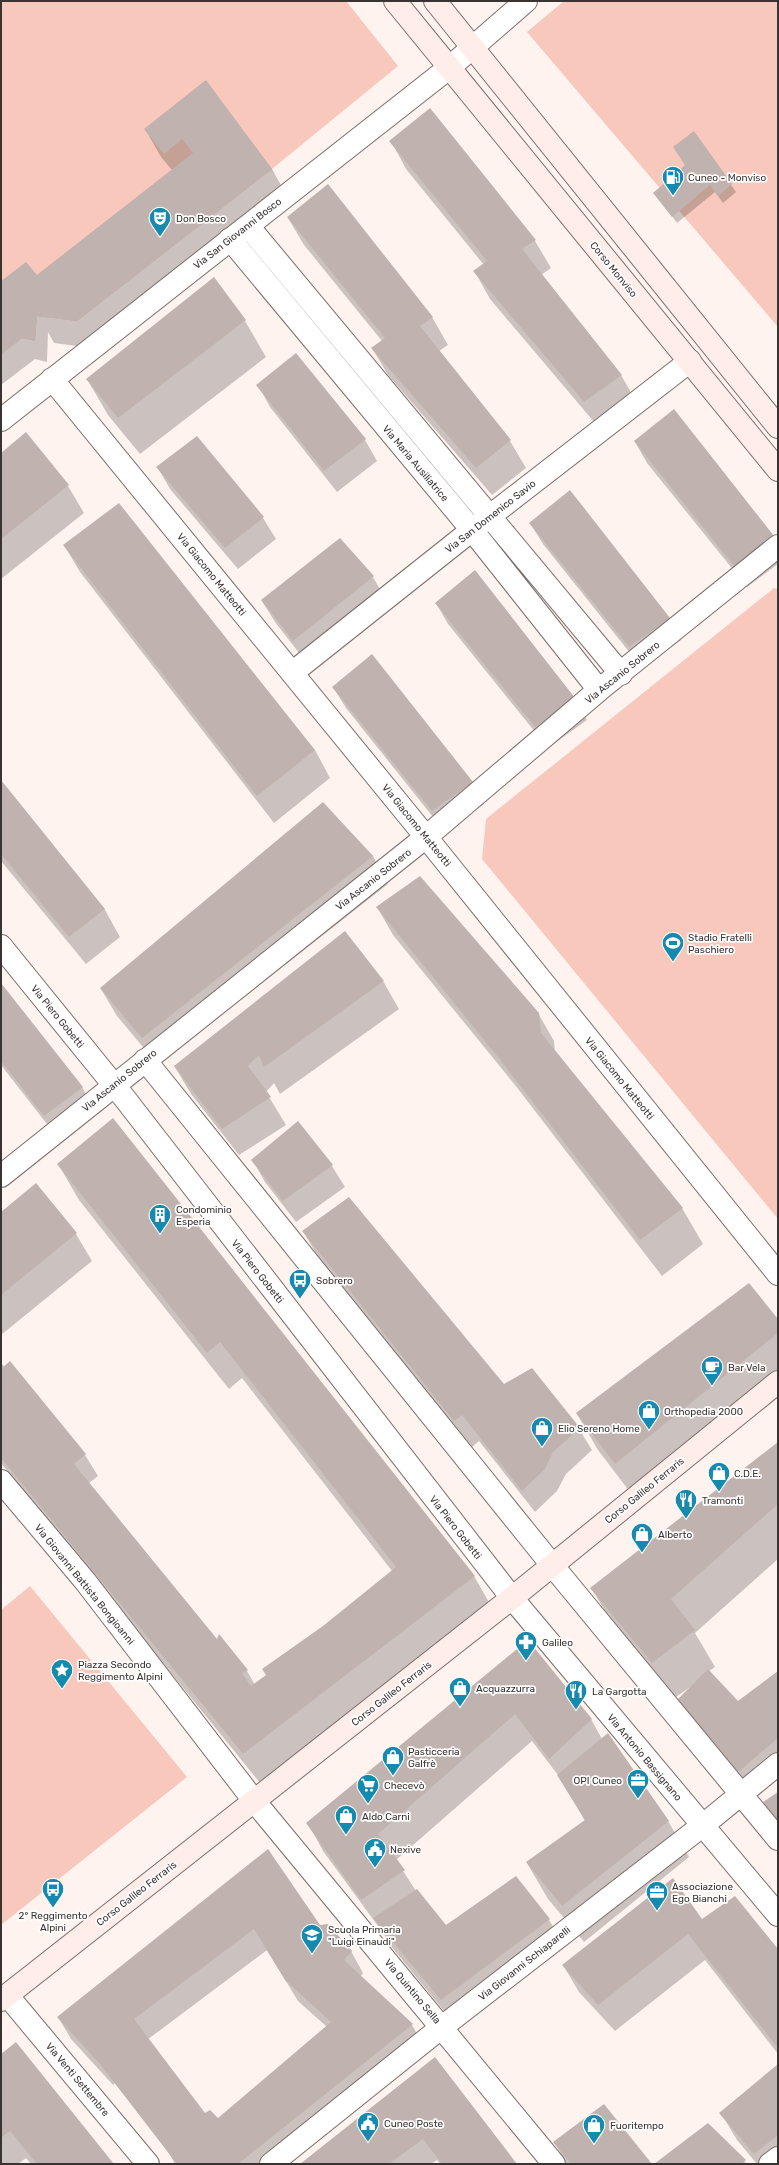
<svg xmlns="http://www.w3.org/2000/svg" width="779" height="2165" viewBox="0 0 779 2165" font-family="Rubik,sans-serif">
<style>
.green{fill:#f7c8bb}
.shadow{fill:#0003;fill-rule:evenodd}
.building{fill:#c0b3af;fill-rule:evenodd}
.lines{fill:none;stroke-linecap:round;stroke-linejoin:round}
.street-casing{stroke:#7b6e6b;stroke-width:24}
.secondary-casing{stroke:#7b6e6b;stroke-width:24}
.street{stroke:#fff;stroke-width:22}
.secondary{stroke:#feede9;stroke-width:22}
.labels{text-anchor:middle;stroke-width:3.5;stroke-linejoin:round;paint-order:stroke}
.poi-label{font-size:10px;fill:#393332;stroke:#fff;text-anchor:start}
.street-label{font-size:10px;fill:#393332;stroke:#fff}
</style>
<rect width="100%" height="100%" fill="#fef3ef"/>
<path class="green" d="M1 1H346L398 66 272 169 77 321 37 316 35 341 22 338 1 354Z
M564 1H778V327L527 32Z
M774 588 778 589V1219L482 859 486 819Z
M30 1586 187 1777 1 1925V1610Z"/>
<path class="shadow" d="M205 81 272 169 287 196 93 348 54 343 48 332 47 362 35 359 1 385V283L36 276 172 170 161 157 145 129Z
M694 132 736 192 723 203 715 192 677 223 655 193 686 166Z
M391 141 535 241 551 268 541 275 621 375 637 403 600 429 490 299 475 272 484 265 406 169Z
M288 218 432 317 448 345 439 351 510 441 526 468 492 495 388 375 372 348 382 341 304 245Z
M245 321 266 357 140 454 108 415 87 379Z
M296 354 365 440 377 461 337 492 270 407 258 385Z
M635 442 778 545V564L747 587 647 463Z
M1 454 68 486 84 513 1 579Z
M158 468 263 518 276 539 238 569 170 489Z
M530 523 669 618 681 640 642 668 543 544Z
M64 545 315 750 330 778 274 823 80 572Z
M373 577 385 598 306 662 275 622 262 601Z
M436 603 575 698 587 720 548 748 448 624Z
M333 687 472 782 484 804 445 832 346 708Z
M1 782 105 910 120 937 86 964 1 861Z
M323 804 373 856 388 884 158 1065 117 1016 101 989Z
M377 907 538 1013 554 1041 555 1052 682 1208 703 1244 662 1276 515 1085 393 935Z
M383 981 399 1009 280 1094 274 1083 266 1092 286 1125 239 1155 191 1094 175 1067Z
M1 984 82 1087 94 1109 57 1137 1 1065Z
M298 1123 332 1166 345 1187 296 1222 265 1182 253 1161Z
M58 1164 474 1576 495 1613 265 1789 1 1463V1363L85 1455 98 1476 89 1483 217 1640 220 1636 247 1671 255 1685 392 1571 242 1378 229 1389 79 1200Z
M1 1214 76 1234 92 1261 1 1335Z
M303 1231 503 1386 532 1369 579 1429 592 1450 566 1474 557 1491 535 1512 479 1441 471 1448 319 1259Z
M778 1320V1386L636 1500 598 1450 577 1414Z
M778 1443V1559L695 1633 715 1667 709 1671 738 1702 778 1672V1779L753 1799 692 1730 693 1685 673 1699 613 1625 592 1589Z
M528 1641 591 1719 602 1739 668 1821 689 1857 584 1942 548 1899 527 1863 585 1821 561 1779 532 1741 396 1860 416 1891 446 1926 549 1920 565 1947 457 2027 390 1945 379 1926H378L323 1851 308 1823Z
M268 1851 319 1926 351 1951 363 1973 360 1977 412 2025 424 2046 277 2164H175L168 2151 115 2083 113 2085 71 2039 58 2017ZM267 1950 298 2001 327 2027 218 2120 205 2115 147 2040Z
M702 1921 778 1950V2054L705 1960 615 2031 579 1992 563 1965Z
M1 2056 113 2164H31L26 2158 18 2164H1Z
M435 2059 516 2164H440L437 2160 431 2164H301Z
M778 2065V2164H757L737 2140 721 2113Z
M708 2124 747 2164H656Z
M554 2142 650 2164H567Z"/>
<path class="building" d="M206 80 272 169 77 321 37 316 35 341 22 338 1 354V281L26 262 37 275 193 153 182 139 164 154 144 129Z
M430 108 536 240 522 249 622 375 584 402 473 271 487 261 389 141Z
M694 131 732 184 718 196 710 185 672 217 653 193 685 165 673 147Z
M328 184 433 317 420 326 511 440 476 468 371 348 385 338 287 217Z
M214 277 246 320 118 418 86 379Z
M296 353 366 439 324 471 256 385Z
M674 409 774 536 734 566 634 441Z
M26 432 69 485 1 539V453Z
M197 436 264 517 225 548 156 467Z
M570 490 670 618 629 647 529 523Z
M119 503 315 750 257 796 63 545Z
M340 538 374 576 293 641 261 600Z
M475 570 575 698 535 727 435 603Z
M372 654 473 782 432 811 332 687Z
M1 780 105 909 69 937 1 854Z
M323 802 373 856 142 1038 100 988Z
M420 876 539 1013 541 1033 683 1208 640 1240 498 1057 376 907Z
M345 931 384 981 264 1067 259 1055 248 1066 271 1097 222 1129 174 1066Z
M1 983 83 1087 44 1116 1 1061Z
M113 1118 475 1576 243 1754 1 1458V1369L10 1361 86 1454 74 1464 217 1639 219 1634 248 1670 242 1673 251 1686 266 1675 262 1669 323 1626 396 1567 220 1342 207 1353 57 1164Z
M298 1121 333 1165 283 1201 251 1160Z
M36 1183 77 1233 1 1295V1212Z
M349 1197 504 1384 532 1368 580 1428 553 1452 545 1469 522 1491 462 1415 454 1421 302 1231Z
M749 1283 778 1319V1333L615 1464 576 1413Z
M778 1442V1504L671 1599 695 1630 652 1663 590 1588Z
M528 1640 592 1719 549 1759 515 1714 378 1834 405 1870 361 1900 306 1823Z
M708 1669 738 1701 778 1671V1738L737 1773 675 1702Z
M608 1733 669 1821 562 1906 526 1862 585 1820 557 1775Z
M778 1792V1821L763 1802Z
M268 1849 320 1925 328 1924 352 1951 344 1960 413 2024 238 2164H177L100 2064 57 2017ZM254 1929 285 1980 331 2022 218 2118 210 2110 205 2113 134 2019Z
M516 1876 550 1919 441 2000 373 1918 417 1889 446 1925Z
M673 1878 702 1919 735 1896 778 1949V2048L688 1934 598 2005 562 1965Z
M16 2042 114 2164H37L10 2131 1 2138V2054Z
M435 2057 517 2164H442L423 2139 389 2164H300Z
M778 2064V2135L754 2154 719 2113Z
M604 2104 652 2164H571L553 2142Z
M708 2123 746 2160 741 2164H654Z"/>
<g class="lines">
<g class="street-casing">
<path id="street" d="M248 226 621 674
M230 239 472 530 599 690
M52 379 426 837 778 1274
M1 420 450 67 526 1
M292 673 472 530 690 361
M1 946 126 1100 512 1598 778 1915
M145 1060 552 1565 778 1839
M1 1176 426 837 599 690 778 546
M1 1481 85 1581 255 1802 554 2164
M7 1995 148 2164
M271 2164 442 2027 702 1826 778 1764
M770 2164 778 2158"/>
</g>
<g class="secondary-casing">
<path id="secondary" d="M395 1 778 470
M435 1 778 427
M1 2000 512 1598 778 1382"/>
</g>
<use href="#street" class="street"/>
<use href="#secondary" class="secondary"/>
</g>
<defs>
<g id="fuel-pin" transform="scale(1.15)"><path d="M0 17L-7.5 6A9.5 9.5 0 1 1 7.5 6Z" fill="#168aae" stroke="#fff"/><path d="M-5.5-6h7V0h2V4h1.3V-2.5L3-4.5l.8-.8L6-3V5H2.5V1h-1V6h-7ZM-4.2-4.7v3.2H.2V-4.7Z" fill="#fff"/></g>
<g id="theatre-pin" transform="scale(1.15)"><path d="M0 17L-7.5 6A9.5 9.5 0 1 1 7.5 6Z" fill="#168aae" stroke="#fff"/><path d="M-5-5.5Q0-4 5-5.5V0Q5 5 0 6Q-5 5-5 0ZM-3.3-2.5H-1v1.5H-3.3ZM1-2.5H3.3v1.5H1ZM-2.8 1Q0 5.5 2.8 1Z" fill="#fff"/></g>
<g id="stadium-pin" transform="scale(1.15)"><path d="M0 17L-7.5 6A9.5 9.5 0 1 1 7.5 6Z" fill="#168aae" stroke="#fff"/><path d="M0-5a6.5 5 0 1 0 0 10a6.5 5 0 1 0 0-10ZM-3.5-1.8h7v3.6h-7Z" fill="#fff"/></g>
<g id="building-pin" transform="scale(1.15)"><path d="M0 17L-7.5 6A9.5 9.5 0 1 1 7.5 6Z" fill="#168aae" stroke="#fff"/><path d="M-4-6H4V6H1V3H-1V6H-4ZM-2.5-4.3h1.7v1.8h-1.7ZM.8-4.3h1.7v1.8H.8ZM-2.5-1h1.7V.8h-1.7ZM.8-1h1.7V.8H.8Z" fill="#fff"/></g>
<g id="bus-pin" transform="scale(1.15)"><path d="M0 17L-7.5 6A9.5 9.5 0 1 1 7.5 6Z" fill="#168aae" stroke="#fff"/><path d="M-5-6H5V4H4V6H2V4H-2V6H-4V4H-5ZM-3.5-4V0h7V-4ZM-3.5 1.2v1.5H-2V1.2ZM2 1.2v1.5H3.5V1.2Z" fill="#fff"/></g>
<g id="cafe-pin" transform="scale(1.15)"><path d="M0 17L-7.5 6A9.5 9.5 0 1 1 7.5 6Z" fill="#168aae" stroke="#fff"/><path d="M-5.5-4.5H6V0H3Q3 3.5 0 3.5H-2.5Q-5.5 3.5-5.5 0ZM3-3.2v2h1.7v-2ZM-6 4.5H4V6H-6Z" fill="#fff"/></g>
<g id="shop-pin" transform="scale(1.15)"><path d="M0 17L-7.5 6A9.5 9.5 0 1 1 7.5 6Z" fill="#168aae" stroke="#fff"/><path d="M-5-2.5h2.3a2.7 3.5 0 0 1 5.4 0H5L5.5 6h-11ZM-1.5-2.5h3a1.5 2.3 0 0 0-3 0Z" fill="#fff"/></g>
<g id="restaurant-pin" transform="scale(1.15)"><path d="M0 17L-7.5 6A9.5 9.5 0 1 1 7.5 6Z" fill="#168aae" stroke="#fff"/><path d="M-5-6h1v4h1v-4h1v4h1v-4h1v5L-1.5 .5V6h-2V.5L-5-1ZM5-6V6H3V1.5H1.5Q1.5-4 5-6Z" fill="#fff"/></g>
<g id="pharmacy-pin" transform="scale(1.15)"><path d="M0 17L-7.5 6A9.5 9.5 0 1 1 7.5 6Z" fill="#168aae" stroke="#fff"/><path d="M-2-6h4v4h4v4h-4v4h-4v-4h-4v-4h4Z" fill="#fff"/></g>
<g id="sight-pin" transform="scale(1.15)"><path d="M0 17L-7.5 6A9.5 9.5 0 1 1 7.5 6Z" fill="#168aae" stroke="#fff"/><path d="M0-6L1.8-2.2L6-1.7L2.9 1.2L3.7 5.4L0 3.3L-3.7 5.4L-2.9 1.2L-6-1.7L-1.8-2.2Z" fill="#fff"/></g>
<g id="office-pin" transform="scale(1.15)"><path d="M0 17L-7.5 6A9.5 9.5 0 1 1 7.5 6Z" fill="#168aae" stroke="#fff"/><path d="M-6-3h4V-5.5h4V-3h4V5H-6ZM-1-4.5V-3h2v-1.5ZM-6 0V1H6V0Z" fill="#fff"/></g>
<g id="supermarket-pin" transform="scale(1.15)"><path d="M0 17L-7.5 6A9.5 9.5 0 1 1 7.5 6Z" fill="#168aae" stroke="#fff"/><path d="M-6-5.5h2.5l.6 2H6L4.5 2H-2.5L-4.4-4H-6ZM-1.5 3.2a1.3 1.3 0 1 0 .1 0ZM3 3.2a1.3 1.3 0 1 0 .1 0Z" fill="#fff"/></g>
<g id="civic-pin" transform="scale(1.15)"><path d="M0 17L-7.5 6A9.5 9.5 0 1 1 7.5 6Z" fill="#168aae" stroke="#fff"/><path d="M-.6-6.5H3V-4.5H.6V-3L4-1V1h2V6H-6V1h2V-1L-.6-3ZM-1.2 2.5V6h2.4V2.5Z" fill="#fff"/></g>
<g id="school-pin" transform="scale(1.15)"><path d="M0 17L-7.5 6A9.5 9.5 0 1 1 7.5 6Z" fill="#168aae" stroke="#fff"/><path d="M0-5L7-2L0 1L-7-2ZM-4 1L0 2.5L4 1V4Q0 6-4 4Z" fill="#fff"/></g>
</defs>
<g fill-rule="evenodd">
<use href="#fuel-pin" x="673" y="177"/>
<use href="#theatre-pin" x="160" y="218"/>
<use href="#stadium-pin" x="673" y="943"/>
<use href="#building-pin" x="160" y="1215"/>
<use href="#bus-pin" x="300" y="1280"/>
<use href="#cafe-pin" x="712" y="1367"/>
<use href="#shop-pin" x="649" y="1411"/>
<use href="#shop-pin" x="542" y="1428"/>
<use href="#shop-pin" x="719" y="1473"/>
<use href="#restaurant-pin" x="686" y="1500"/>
<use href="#shop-pin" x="642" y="1534"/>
<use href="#pharmacy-pin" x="526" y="1642"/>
<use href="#sight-pin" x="62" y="1670"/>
<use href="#shop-pin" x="460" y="1688"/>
<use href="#restaurant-pin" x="576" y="1691"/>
<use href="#shop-pin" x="393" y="1757"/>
<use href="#office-pin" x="638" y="1780"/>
<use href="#supermarket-pin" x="368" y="1785"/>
<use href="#shop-pin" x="346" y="1816"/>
<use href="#civic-pin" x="375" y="1849"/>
<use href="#bus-pin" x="53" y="1889"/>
<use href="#office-pin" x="657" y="1892"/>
<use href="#school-pin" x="312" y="1935"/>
<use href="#civic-pin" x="368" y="2123"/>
<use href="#shop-pin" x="594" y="2125"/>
</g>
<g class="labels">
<g class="poi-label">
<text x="688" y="181">Cuneo - Monviso</text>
<text x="176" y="222">Don Bosco</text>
<text x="688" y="941">Stadio Fratelli<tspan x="688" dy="12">Paschiero</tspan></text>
<text x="176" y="1213">Condominio<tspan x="176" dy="12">Esperia</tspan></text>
<text x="316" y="1284">Sobrero</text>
<text x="728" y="1371">Bar Vela</text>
<text x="664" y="1415">Orthopedia 2000</text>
<text x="558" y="1432">Elio Sereno Home</text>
<text x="734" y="1477">C.D.E.</text>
<text x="702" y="1504">Tramonti</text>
<text x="658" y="1538">Alberto</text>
<text x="542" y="1646">Galileo</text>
<text x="78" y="1668">Piazza Secondo<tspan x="78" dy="12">Reggimento Alpini</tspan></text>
<text x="476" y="1692">Acquazzurra</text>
<text x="592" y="1695">La Gargotta</text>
<text x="408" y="1755">Pasticceria<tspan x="408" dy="12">Galfrè</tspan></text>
<text x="622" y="1784" text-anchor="end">OPI Cuneo</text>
<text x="384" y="1789">Checevò</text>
<text x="362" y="1820">Aldo Carni</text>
<text x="390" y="1853">Nexive</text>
<text x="672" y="1890">Associazione<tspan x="672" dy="12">Ego Bianchi</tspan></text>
<text x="53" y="1919" text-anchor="middle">2° Reggimento<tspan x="53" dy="12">Alpini</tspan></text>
<text x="328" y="1933">Scuola Primaria<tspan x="328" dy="12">"Luigi Einaudi"</tspan></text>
<text x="384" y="2127">Cuneo Poste</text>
<text x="610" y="2129">Fuoritempo</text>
</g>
<g class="street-label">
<text transform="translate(237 233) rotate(-38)" y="4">Via San Giovanni Bosco</text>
<text transform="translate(614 269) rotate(51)" y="4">Corso Monviso</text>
<text transform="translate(416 463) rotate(50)" y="4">Via Maria Ausiliatrice</text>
<text transform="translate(490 516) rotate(-38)" y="4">Via San Domenico Savio</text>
<text transform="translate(212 574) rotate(51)" y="4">Via Giacomo Matteotti</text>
<text transform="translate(622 672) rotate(-39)" y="4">Via Ascanio Sobrero</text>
<text transform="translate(417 825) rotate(51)" y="4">Via Giacomo Matteotti</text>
<text transform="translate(373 879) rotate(-38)" y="4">Via Ascanio Sobrero</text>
<text transform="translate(58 1016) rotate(51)" y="4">Via Piero Gobetti</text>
<text transform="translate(620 1078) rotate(51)" y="4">Via Giacomo Matteotti</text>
<text transform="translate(119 1080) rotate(-39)" y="4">Via Ascanio Sobrero</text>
<text transform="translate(258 1271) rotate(52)" y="4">Via Piero Gobetti</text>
<text transform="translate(644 1490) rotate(-39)" y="4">Corso Galileo Ferraris</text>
<text transform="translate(456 1527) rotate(52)" y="4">Via Piero Gobetti</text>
<text transform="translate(85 1584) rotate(51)" y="4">Via Giovanni Battista Bongioanni</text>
<text transform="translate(391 1693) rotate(-38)" y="4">Corso Galileo Ferraris</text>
<text transform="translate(645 1757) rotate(50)" y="4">Via Antonio Bassignano</text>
<text transform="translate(136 1893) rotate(-38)" y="4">Corso Galileo Ferraris</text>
<text transform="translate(524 1963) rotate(-38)" y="4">Via Giovanni Schiaparelli</text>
<text transform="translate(413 1991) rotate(50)" y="4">Via Quintino Sella</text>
<text transform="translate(78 2079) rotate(50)" y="4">Via Venti Settembre</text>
</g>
</g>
<rect width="779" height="2165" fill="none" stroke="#393332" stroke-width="4"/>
</svg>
